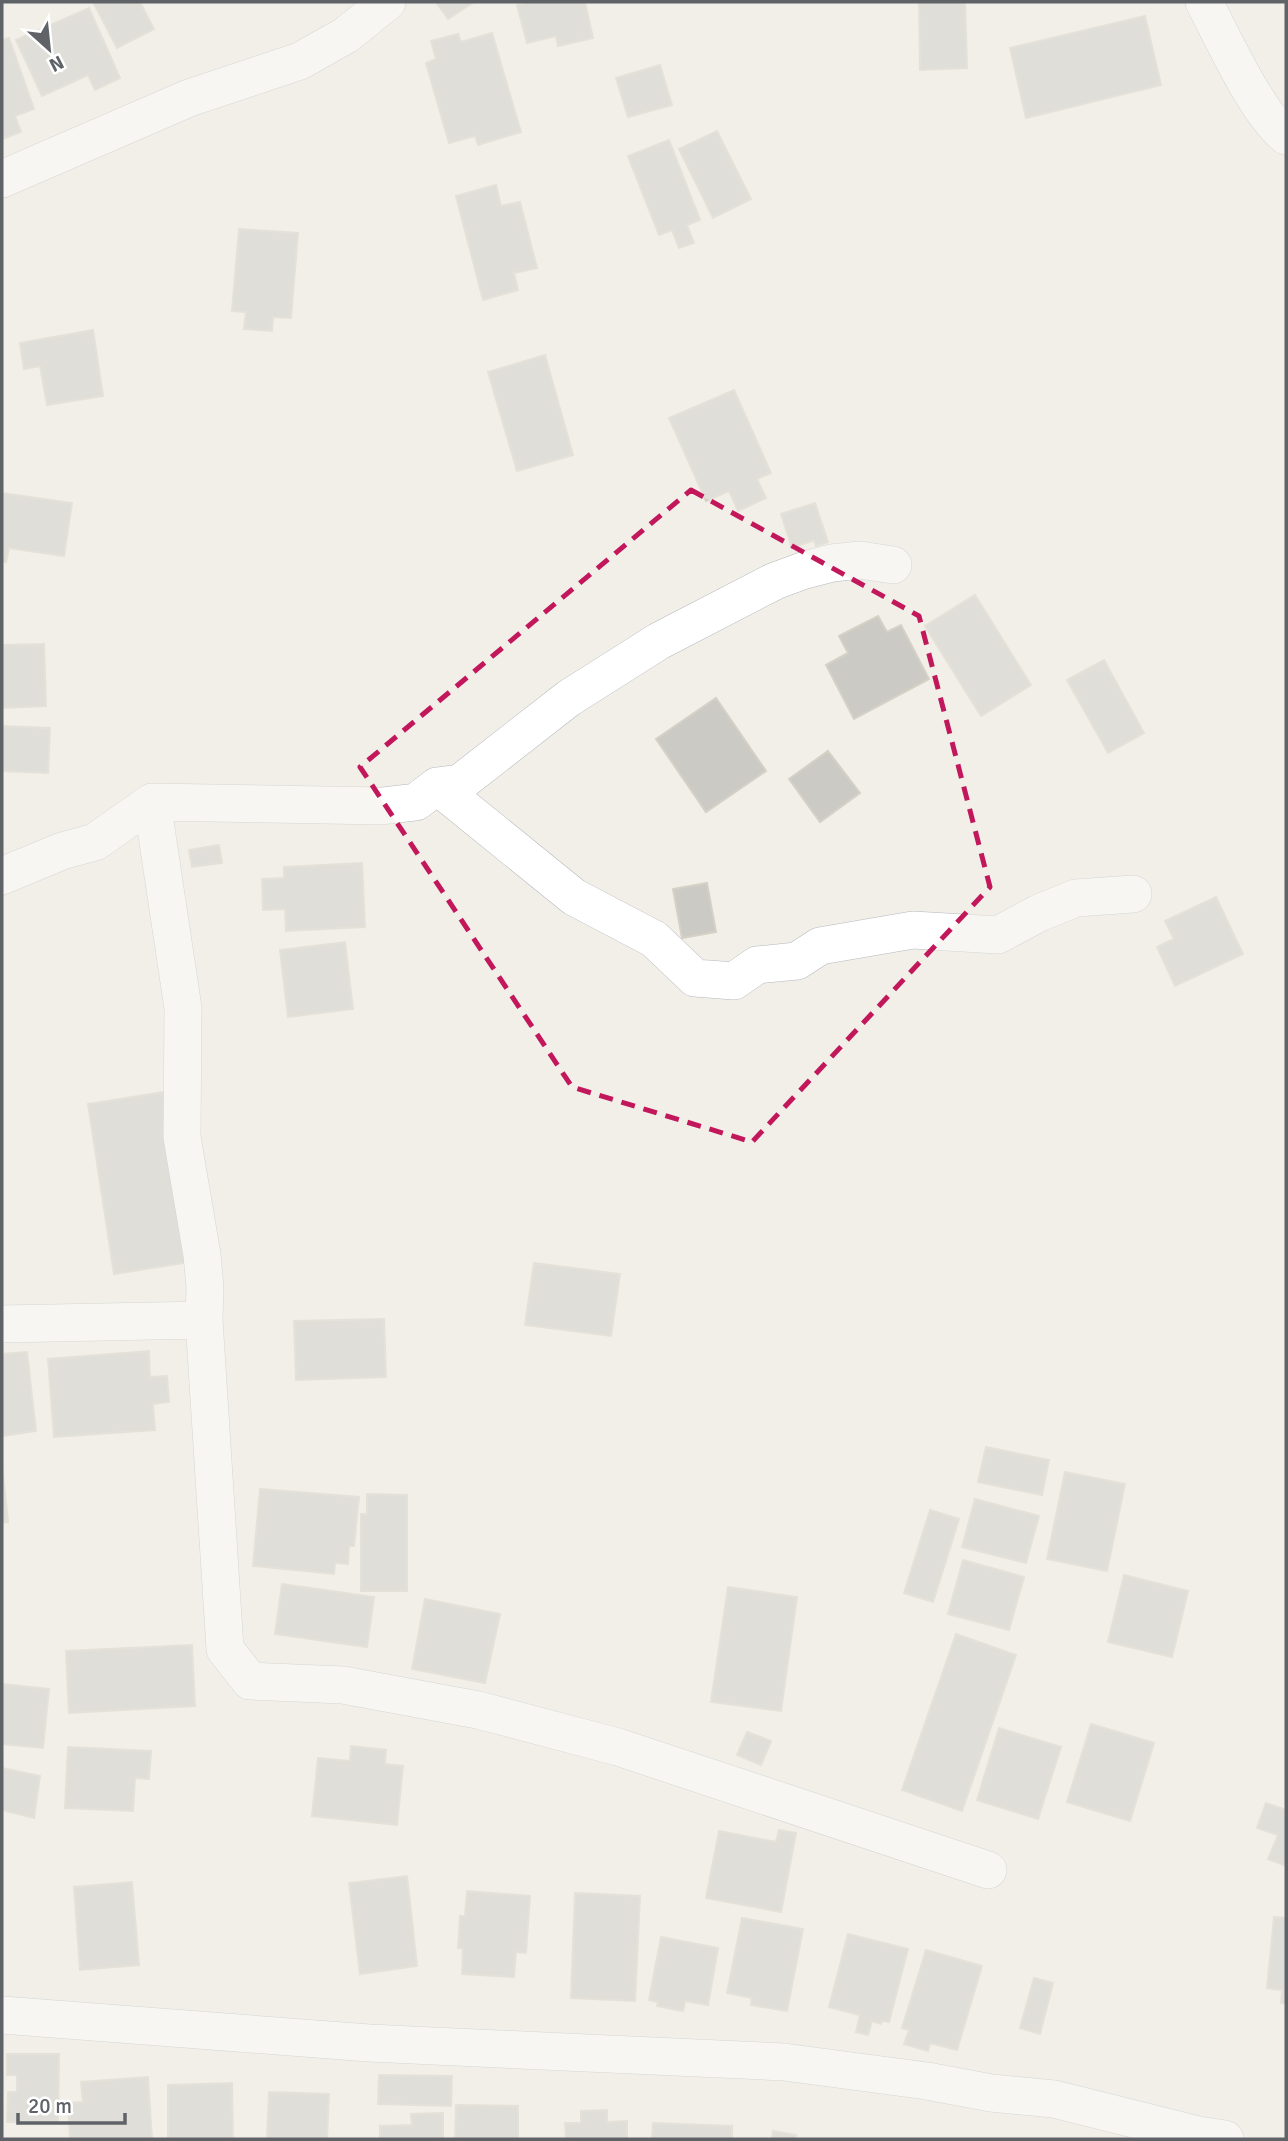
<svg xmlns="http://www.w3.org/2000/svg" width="1288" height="2141" viewBox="0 0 1288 2141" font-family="Signika,sans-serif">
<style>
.building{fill:#cccac5;stroke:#d6d1c6;stroke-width:2}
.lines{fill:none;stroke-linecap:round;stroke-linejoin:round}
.minor-casing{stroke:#b5b8bc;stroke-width:38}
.minor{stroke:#fff;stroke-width:37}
.marked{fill:none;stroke:#c2185b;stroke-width:5;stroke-dasharray:14 9;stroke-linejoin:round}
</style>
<rect width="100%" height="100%" fill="#f1efe8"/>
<path class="building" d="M93 2H140L154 29 117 48Z
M436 2H474L448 19Z
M523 2H585L593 38 558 46 556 36 527 43 517 5 523 4Z
M919 2H965L967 68 920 70Z
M89 8 120 78 95 90 88 75 42 96 16 40Z
M1145 16 1161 85 1026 118 1010 48Z
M492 33 521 132 478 145 475 136 449 143 426 63 436 59 431 41 458 34 461 42Z
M9 38 34 109 15 116 21 132 2 139V40Z
M660 65 672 105 628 117 616 78Z
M717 131 751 199 713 218 679 149Z
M669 140 700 220 687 225 694 243 679 248 672 230 659 235 628 156Z
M496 185 501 206 520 202 537 268 514 273 518 290 483 300 456 196Z
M239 229 298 233 291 318 273 317 272 331 244 329 246 312 232 311Z
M93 330 103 396 47 405 40 366 24 369 20 343Z
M545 355 573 455 517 471 488 372Z
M734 390 771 473 757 479 766 498 738 511 729 491 706 501 669 418Z
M2 493 72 503 64 556 9 548 6 562H2Z
M815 503 828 542 816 546 814 540 792 548 781 514Z
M975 595 1031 685 981 716 925 626Z
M878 616 887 632 901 625 929 679 854 719 826 665 848 653 839 636Z
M44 644 46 706 2 708V645Z
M1104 660 1144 733 1108 753 1067 680Z
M716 698 766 771 706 812 656 739Z
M2 726 50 728 48 773 2 771Z
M828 751 860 793 820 822 789 779Z
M219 845 222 863 192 867 189 850Z
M362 863 365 927 286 931 285 909 263 910 262 879 284 878V867Z
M707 883 716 932 682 938 673 889Z
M1216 897 1243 954 1175 986 1157 947 1174 939 1165 921Z
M345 942 353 1009 288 1017 280 950Z
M164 1092 190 1262 114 1274 88 1104Z
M534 1263 620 1274 611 1336 525 1325Z
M384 1319 386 1377 296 1380 294 1321Z
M149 1351 150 1377 167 1376 169 1402 153 1404 155 1430 54 1437 48 1359Z
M27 1352 36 1431 2 1436V1354Z
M986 1447 1049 1460 1042 1495 978 1482Z
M2 1466 8 1522 2 1523Z
M1065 1472 1125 1484 1107 1571 1047 1559Z
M260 1489 359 1497 354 1546H349L348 1564 335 1563 334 1574 253 1566Z
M367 1494 407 1495V1591H361V1514H367Z
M975 1499 1039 1516 1026 1563 962 1547Z
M930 1510 959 1519 933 1602 904 1593Z
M963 1560 1024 1577 1009 1630 948 1614Z
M1124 1575 1188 1591 1172 1657 1108 1642Z
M282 1584 374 1597 367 1647 275 1634Z
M728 1587 797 1597 781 1711 711 1702Z
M425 1599 500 1614 485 1683 412 1669Z
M956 1634 1016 1655 962 1811 902 1790Z
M192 1645 195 1706 69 1713 66 1651Z
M2 1684 49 1689 43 1748 2 1744Z
M1091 1724 1154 1743 1130 1821 1067 1802Z
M999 1728 1061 1747 1038 1819 977 1800Z
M747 1732 771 1741 761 1765 737 1755Z
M351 1746 386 1750 385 1764 403 1766 397 1825 312 1816 318 1758 350 1761Z
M68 1747 151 1751 149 1779 135 1778 133 1811 65 1808Z
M2 1768 40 1776 34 1818 2 1810Z
M1266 1803 1286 1810V1866L1268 1859 1278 1835 1257 1828Z
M779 1830 796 1833 781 1912 706 1898 719 1831 776 1842Z
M407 1876 417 1966 360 1974 349 1883Z
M132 1882 139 1965 80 1970 74 1887Z
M467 1891 530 1896 526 1953 516 1952 514 1977 462 1974 463 1948H458L460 1916H465Z
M575 1893 640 1896 635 2001 571 1998Z
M1274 1917 1286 1918V2004L1281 2003 1282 1990 1267 1988Z
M742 1918 803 1929 787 2011 751 2005 752 1998 727 1993Z
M848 1934 908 1949 889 2022 882 2021 881 2024 872 2021 868 2035 856 2032 860 2015 829 2007Z
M661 1937 718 1948 708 2005 685 2001 683 2011 657 2006 658 2002 649 2000Z
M926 1950 982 1966 957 2050 930 2043 928 2051 904 2044 909 2030 902 2028Z
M1034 1978 1053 1983 1040 2034 1020 2028Z
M7 2054H59L58 2122H7L8 2092H17V2075H7Z
M379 2075 452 2076 451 2106 378 2104Z
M148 2077 152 2139H70L68 2103 83 2102 81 2082Z
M232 2083 233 2139H168V2085Z
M269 2092 329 2094 327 2139H267Z
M456 2105 518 2106V2139H455Z
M607 2110V2122L627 2121V2139H566L565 2123H581V2111Z
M443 2113V2139H380V2126L412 2125 411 2114Z
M653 2123 732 2126V2139H652Z
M773 2131 796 2135 795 2139H772Z"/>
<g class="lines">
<g class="minor-casing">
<path id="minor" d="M1204 2C1223 38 1256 112 1286 136
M2 179 189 98 300 61 346 35 387 2
M437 786 574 897 654 939 695 978 734 981 757 965 797 961 820 946 913 930 998 935 1039 913 1076 898 1133 894
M152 802 183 1008 182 1137 202 1255 205 1287 204 1320 225 1649 250 1681 343 1685 478 1710 618 1747 988 1870
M2 876 62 851 95 842 152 802 382 806 416 802 437 786 460 783 569 698 659 641 775 581 805 570 832 563 860 560 893 565
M2 1324 204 1320
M2 2015 369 2043 784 2062 927 2081 991 2093 1054 2099 1198 2135 1225 2139"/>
</g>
<use href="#minor" class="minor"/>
</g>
<path d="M0 0H1288V2141H0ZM691 490 919 616 990 887 752 1142 572 1087 360 767Z" fill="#f1efe8" fill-opacity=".55" fill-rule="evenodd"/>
<path class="marked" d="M691 490 919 616 990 887 752 1142 572 1087 360 767Z"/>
<rect width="1288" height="2141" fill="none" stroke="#5f6368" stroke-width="7"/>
<g transform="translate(49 49) rotate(153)" stroke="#ffffff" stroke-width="5" paint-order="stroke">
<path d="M0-5L12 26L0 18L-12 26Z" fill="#5f6368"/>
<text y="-10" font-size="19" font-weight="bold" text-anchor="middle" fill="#5f6368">N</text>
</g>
<path d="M18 2113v10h107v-10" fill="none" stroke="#5f6368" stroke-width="3.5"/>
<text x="28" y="2113" font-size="21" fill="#5f6368" stroke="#ffffff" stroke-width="5" paint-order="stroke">20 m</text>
</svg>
